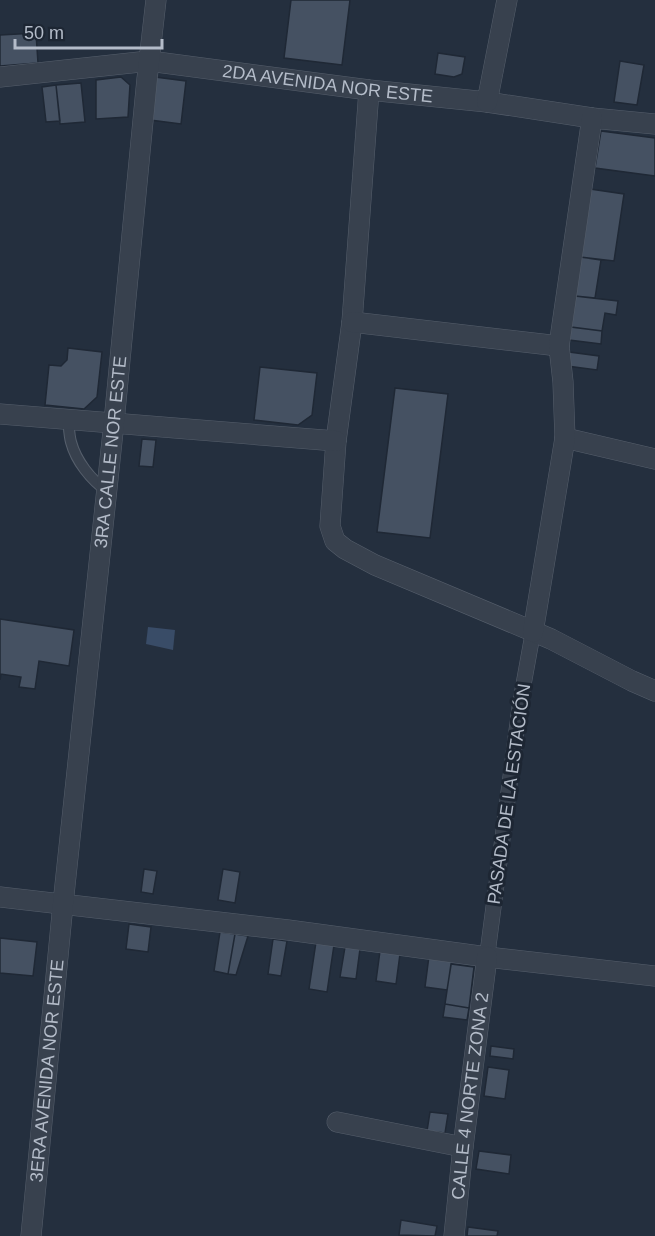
<svg xmlns="http://www.w3.org/2000/svg" width="655" height="1236" viewBox="0 0 655 1236" font-family="Arial,sans-serif">
<style>
.water{fill:#394c67}
.building{fill:#455162;stroke:#1f2835;stroke-width:1.5}
.lines{fill:none;stroke-linecap:round;stroke-linejoin:round}
.service-casing{stroke:#565f6c;stroke-width:12}
.pedestrian-casing{stroke:#565f6c;stroke-width:16}
.minor-casing{stroke:#565f6c;stroke-width:21}
.service{stroke:#38414e;stroke-width:10}
.pedestrian{stroke:#38414e;stroke-width:15}
.minor{stroke:#38414e;stroke-width:20}
.labels{text-anchor:middle;stroke-width:6;stroke-linejoin:round;paint-order:stroke}
.street-label{font-size:18px;fill:#b4bcc9;stroke:#1d2633}
</style>
<rect width="100%" height="100%" fill="#242f3e"/>
<path class="water" d="M148 627 175 630 173 650 146 644Z"/>
<path class="building" d="M291 0H350L342 65 284 58Z
M36 33 38 63 0 66V35Z
M438 53 465 57 462 74 454 77 435 74Z
M620 61 644 65 637 105 614 102Z
M121 77 130 85 128 117 96 119V80Z
M155 77 186 81 181 124 150 120Z
M81 83 85 122 60 124 56 85Z
M56 85 60 121 46 122 42 87Z
M601 131 655 138V176L595 168Z
M590 189 624 194 614 261 580 257Z
M580 257 601 260 595 298 575 296Z
M575 296 618 301 616 315 605 313 602 331 571 327Z
M571 327 602 331 601 344 569 340Z
M68 348 102 352 97 397 84 409 45 405 49 365 61 366 67 360Z
M569 352 599 356 597 370 567 366Z
M260 367 317 373 312 415 298 425 254 420Z
M395 388 448 394 430 538 377 532Z
M142 439 156 440 153 467 139 466Z
M0 619 74 630 69 666 39 661 35 689 19 687 21 677 1 674 0 680Z
M144 869 157 871 153 894 141 892Z
M223 869 240 872 235 903 218 900Z
M129 924 151 927 148 952 126 949Z
M220 932 235 934 228 974 214 971Z
M235 934 248 936 236 975 228 974Z
M0 938 37 942 33 976 0 973Z
M273 939 287 941 281 976 268 974Z
M316 942 334 945 327 992 309 989Z
M345 947 360 949 356 979 340 977Z
M380 951 400 954 396 984 376 981Z
M429 956 452 959 447 990 425 987Z
M451 964 474 967 469 1008 445 1004Z
M445 1004 469 1008 467 1020 443 1017Z
M491 1046 514 1049 513 1059 490 1056Z
M488 1067 509 1070 505 1099 484 1096Z
M430 1112 448 1114 445 1133 427 1131Z
M479 1151 511 1155 509 1174 476 1169Z
M401 1220 437 1226 435 1236 399 1235Z
M468 1227 498 1231 497 1236H467Z"/>
<g class="lines">
<g class="service-casing">
<path id="service" d="M68 418C69 426 69 435 71 442 76 461 91 480 107 491"/>
</g>
<g class="pedestrian-casing">
<path id="pedestrian" d="M487 957 520 704 533 632"/>
</g>
<g class="minor-casing">
<g id="minor">
<path id="s1" d="M0 77 149 61 369 90 487 102 592 118 655 124"/>
<path d="M369 90 352 322 336 441 330 526 335 541 345 549 375 565 551 639 632 681 655 691"/>
<path d="M487 102 507 0"/>
<path d="M352 322 559 346"/>
<path d="M0 414 336 441"/>
<path d="M565 438 655 459"/>
<path d="M533 632 565 438 563 382 559 346 592 118"/>
<path d="M0 897 288 930 487 957 655 976"/>
<path d="M337 1122 463 1147"/>
<path id="s2" d="M31 1236 63 904 114 422 147 79 156 0"/>
<path id="s3" d="M454 1236 463 1147 487 957"/>
</g>
</g>
<use href="#service" class="service"/>
<use href="#pedestrian" class="pedestrian"/>
<use href="#minor" class="minor"/>
</g>
<g class="labels">
<g class="street-label">
<text dy="6" stroke="none"><textPath href="#s1" startOffset="330">2DA AVENIDA NOR ESTE</textPath></text>
<text dy="6" stroke="none"><textPath href="#s2" startOffset="788">3RA CALLE NOR ESTE</textPath></text>
<text transform="translate(509 794) rotate(-82)" y="6">PASADA DE LA ESTACIÓN</text>
<text dy="6" stroke="none"><textPath href="#s2" startOffset="166">3ERA AVENIDA NOR ESTE</textPath></text>
<text dy="6" stroke="none"><textPath href="#s3" startOffset="141">CALLE 4 NORTE ZONA 2</textPath></text>
</g>
</g>
<path d="M15 39v9h147v-9" fill="none" stroke="#b4bcc9" stroke-width="3"/>
<text x="24" y="39" font-size="18" fill="#b4bcc9" stroke="#1d2633" stroke-width="4.5" paint-order="stroke">50 m</text>
</svg>
